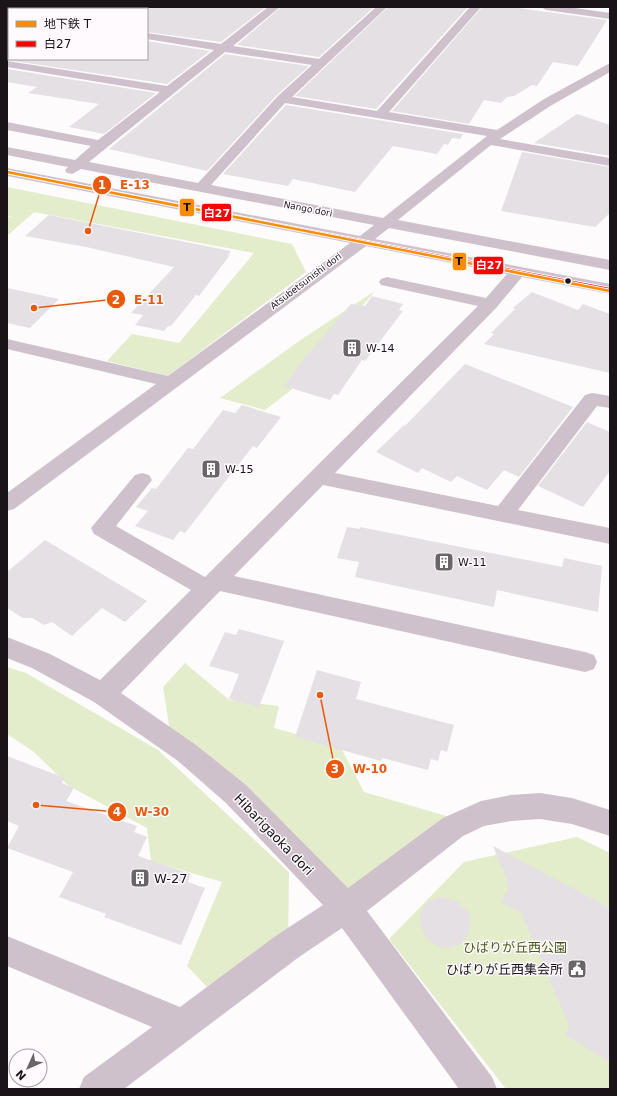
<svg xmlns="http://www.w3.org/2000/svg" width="617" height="1096" viewBox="0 0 617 1096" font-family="'DejaVu Sans','Noto Sans JP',sans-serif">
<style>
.green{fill:#e3edcc}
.building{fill:#e5e0e3}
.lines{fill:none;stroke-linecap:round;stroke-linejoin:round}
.minor{fill:#cec1cc;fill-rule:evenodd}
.bus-1-casing{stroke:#fefafd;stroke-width:4}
.bus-1{stroke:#f00;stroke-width:2}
.metro-1-casing{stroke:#fefafd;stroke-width:4.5}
.metro-1{stroke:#ff8c00;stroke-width:2.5}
.bus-dot{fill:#1a1419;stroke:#fefafd;stroke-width:1.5}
.labels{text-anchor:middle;stroke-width:3;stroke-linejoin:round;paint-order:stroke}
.far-street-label{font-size:9px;fill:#1a1419;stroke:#fefafd}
.poi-label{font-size:11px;fill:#1a1419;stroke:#fefafd;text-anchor:start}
.near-street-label{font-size:13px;fill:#1a1419;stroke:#fefafd}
.near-poi-label{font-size:13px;fill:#1a1419;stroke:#fefafd;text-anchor:start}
.near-park-label{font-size:13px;fill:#485a12;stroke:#fefafd}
.leader{fill:none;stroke:#e8590c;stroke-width:1.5}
.callout-dot{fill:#e8590c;stroke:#fefafd;stroke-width:1.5}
.mark-label{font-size:12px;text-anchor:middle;font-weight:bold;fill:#fff}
.callout-label{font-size:12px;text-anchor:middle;font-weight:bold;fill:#e8590c;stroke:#fefafd;stroke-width:3;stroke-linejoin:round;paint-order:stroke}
.line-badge{stroke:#fefafd;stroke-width:1.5}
.badge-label{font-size:11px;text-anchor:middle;font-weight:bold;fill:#fff}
.pale-badge-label{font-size:11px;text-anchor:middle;font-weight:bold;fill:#111}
</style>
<rect width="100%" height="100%" fill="#fdfbfc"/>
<path class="green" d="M7 187 292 244 306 272 168 376 107 361 132 334 179 343 254 253 34 212 7 236V216L15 218 7 215Z
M375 291 291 390 265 410 220 398 299 341Z
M185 663 229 700 279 706 274 728 340 746 364 792 453 818 348 894 171 738 163 687Z
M7 667 26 673 158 750 289 872 288 946 207 987 187 966 222 882 151 861 147 828 69 786 34 752 7 734Z
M577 837 610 853V1089H506L389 939 464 862Z"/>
<path class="building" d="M147 7H266L221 42 147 32Z
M281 7H374L319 57 237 45Z
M388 7H468L376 109 295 96Z
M482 7H511L607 20 578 66 553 62 537 86 532 85 514 96 507 97 501 103 484 100 469 124 392 111Z
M147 41 210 51 167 84 7 60 147 59Z
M225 54 309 66 277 95 207 171 109 149Z
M7 69 156 93 104 134 69 127 99 104 28 93 37 87 7 82Z
M286 105 463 134 460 139 452 138 448 145 444 144 437 154 393 146 355 192 293 179 288 186 223 174Z
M577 114 610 125V156L534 143Z
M522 152 610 167V213L595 227 501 211Z
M49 215 231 251 228 255H230L199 296 196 295 192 300 171 326H168L164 331 135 325 143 315 131 313 174 267 86 247 25 236Z
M7 288 59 299 30 328 7 323Z
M532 292 578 310 583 304 610 314V373L484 344 494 334 491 333 515 309 513 308Z
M372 296 403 304 399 310 403 311 365 361 362 360 338 395 334 394 330 400 284 386 301 362 351 304 365 306Z
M465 364 573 407 519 477 504 470 487 490 457 476 451 482 422 468 418 473 376 452 404 425 405 426Z
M242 405 281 417 257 448 253 446 185 533 180 531 173 540 135 526 148 511 136 507 152 488 156 489 188 448 193 449 223 410 235 413Z
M587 422 610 432V471L583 507 538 486Z
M347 527 360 529V527L562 567 564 558 602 566 598 612 497 590 494 607 355 577 359 562 337 558Z
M45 540 147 601 125 622 102 608 72 636 52 622 44 625 32 618H23L7 608V572Z
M239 629 284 641 259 707 229 699 239 674 209 666 225 632 236 635Z
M317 670 361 682 356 699 454 725 447 752 441 750 438 761 431 759 428 770 382 758 381 761 295 737Z
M7 756 65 778 62 783 74 788 66 801 137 826 134 832 147 837 138 856 191 874 188 882 205 888 181 945 104 917 106 914 59 897 73 872 7 848 19 826 7 821Z
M493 846 610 908V1062L565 1035 569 1026 521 912 501 903 509 885Z
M442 897 458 902 469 913 470 928 467 937 458 945 449 948 440 947 432 943 425 936 420 923V915L423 907 429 901Z"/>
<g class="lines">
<path class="minor" d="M30 7H42L41 9H29Z
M268 7H280L233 46 319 59 376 7H387L292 97 377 111 470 7H481L389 112 497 130 544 99 610 63V72L552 105 500 139 610 158V166L491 145 398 220 610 260V270L389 228 375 239 610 284V294L522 277 496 308 335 473 498 506 585 395 592 393 610 396V408L597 406 518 510 610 528V544L323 485 234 576 585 652 594 655 597 662 594 669 585 672 220 591 121 693 196 745 246 785 348 888 443 818 481 801 511 795 540 793 572 798 610 810V836L572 824 540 819 511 821 484 826 463 836 367 911 492 1077 497 1089H459L342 928 299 957 124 1089H79L84 1077 152 1027 7 966V936L180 1007 277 935 323 905 226 803 178 761 94 702 32 668 7 658V637L50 654 100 680 191 590 94 534 91 528 135 475 142 473 149 475 152 480 116 526 205 577 478 306 381 285 379 282 381 279 387 277 486 298 507 274 366 246 14 509 7 511V493L156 384 7 349V339L168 376 350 243 7 176V168L360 236 374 225 81 169 72 174 67 173 65 170 68 167 7 155V147L75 160 91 146 7 130V122L98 140 160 92 7 67V61L167 86 214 50 147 39V33L221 44ZM225 52 312 65 278 96 198 183 89 162ZM285 103 487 136 383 218 211 185Z
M541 7H568L610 13V19L546 10Z"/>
<g class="bus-1-casing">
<path id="bus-1" d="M7 172 610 289"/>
</g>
<use href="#bus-1" class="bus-1"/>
<g class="metro-1-casing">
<path id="metro-1" d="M7 172 610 291"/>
</g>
<use href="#metro-1" class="metro-1"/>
</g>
<defs>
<g id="building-square" transform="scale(1)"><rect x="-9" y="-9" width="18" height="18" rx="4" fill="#696568" stroke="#fefafd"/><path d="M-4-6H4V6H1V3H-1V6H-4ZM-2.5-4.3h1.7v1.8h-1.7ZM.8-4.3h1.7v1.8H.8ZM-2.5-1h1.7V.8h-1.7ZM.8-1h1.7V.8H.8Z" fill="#fff"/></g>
<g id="civic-square" transform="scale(1)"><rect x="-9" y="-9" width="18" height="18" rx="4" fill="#696568" stroke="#fefafd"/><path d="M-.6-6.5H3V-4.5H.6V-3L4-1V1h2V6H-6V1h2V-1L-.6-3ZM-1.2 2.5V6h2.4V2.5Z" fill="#fff"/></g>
</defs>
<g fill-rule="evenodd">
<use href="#building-square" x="352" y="348"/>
<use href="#building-square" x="211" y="469"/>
<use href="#building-square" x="444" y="562"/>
<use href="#building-square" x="140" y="878"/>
<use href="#civic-square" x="577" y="969"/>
</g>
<circle class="bus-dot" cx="568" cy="281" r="3.5"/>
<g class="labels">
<g class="far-street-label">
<text transform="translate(308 209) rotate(11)" y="3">Nango dori</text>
<text transform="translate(306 281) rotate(-37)" y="3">Atsubetsunishi dori</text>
</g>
<g class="poi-label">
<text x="366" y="352">W-14</text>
<text x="225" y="473">W-15</text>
<text x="458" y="566">W-11</text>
</g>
<g class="near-street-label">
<text transform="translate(274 834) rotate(46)" y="5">Hibarigaoka dori</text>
</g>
<g class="near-poi-label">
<text x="154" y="883">W-27</text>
<text x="563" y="974" text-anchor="end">ひばりが丘西集会所</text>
</g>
<g class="near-park-label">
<text x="515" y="952">ひばりが丘西公園</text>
</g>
</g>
<path class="leader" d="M88 231L102 185M34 308L116 299M320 695L335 769M36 805L117 812"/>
<g class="callout-dot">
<circle cx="88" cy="231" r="4"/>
<circle cx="34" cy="308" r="4"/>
<circle cx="320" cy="695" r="4"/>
<circle cx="36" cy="805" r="4"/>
<circle cx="102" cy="185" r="10"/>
<circle cx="116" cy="299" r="10"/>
<circle cx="335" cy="769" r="10"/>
<circle cx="117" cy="812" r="10"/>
</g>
<g class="mark-label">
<text x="102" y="189">1</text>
<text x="116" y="304">2</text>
<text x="335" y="773">3</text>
<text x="117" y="816">4</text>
</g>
<g class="callout-label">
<text x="135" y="189">E-13</text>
<text x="149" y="304">E-11</text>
<text x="370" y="773">W-10</text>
<text x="152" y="816">W-30</text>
</g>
<g class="line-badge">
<rect x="179" y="198" width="16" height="19" rx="4" fill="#ff8c00"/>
<rect x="201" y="203" width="31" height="19" rx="4" fill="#f00"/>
<rect x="452" y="252" width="15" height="19" rx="4" fill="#ff8c00"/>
<rect x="473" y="256" width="31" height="19" rx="4" fill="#f00"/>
</g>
<g class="badge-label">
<text x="217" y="217">白27</text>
<text x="489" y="269">白27</text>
</g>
<g class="pale-badge-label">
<text x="187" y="211">T</text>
<text x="459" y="265">T</text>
</g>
<rect width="617" height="1096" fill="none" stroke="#1a1419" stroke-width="16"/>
<rect x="8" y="8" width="140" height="52" fill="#fefafd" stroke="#a39ea2"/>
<rect x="16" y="21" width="20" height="6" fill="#ff8c00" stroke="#a39ea2"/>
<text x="44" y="28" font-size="12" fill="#1a1419">地下鉄 T</text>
<rect x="16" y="41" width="20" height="6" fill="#ff0000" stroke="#a39ea2"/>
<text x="44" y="48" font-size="12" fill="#1a1419">白27</text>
<g transform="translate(28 1068) rotate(225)"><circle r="19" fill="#fefafd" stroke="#a39ea2"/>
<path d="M0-3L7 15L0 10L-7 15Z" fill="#696568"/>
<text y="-6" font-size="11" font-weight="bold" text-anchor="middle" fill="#1a1419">N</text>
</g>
</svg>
